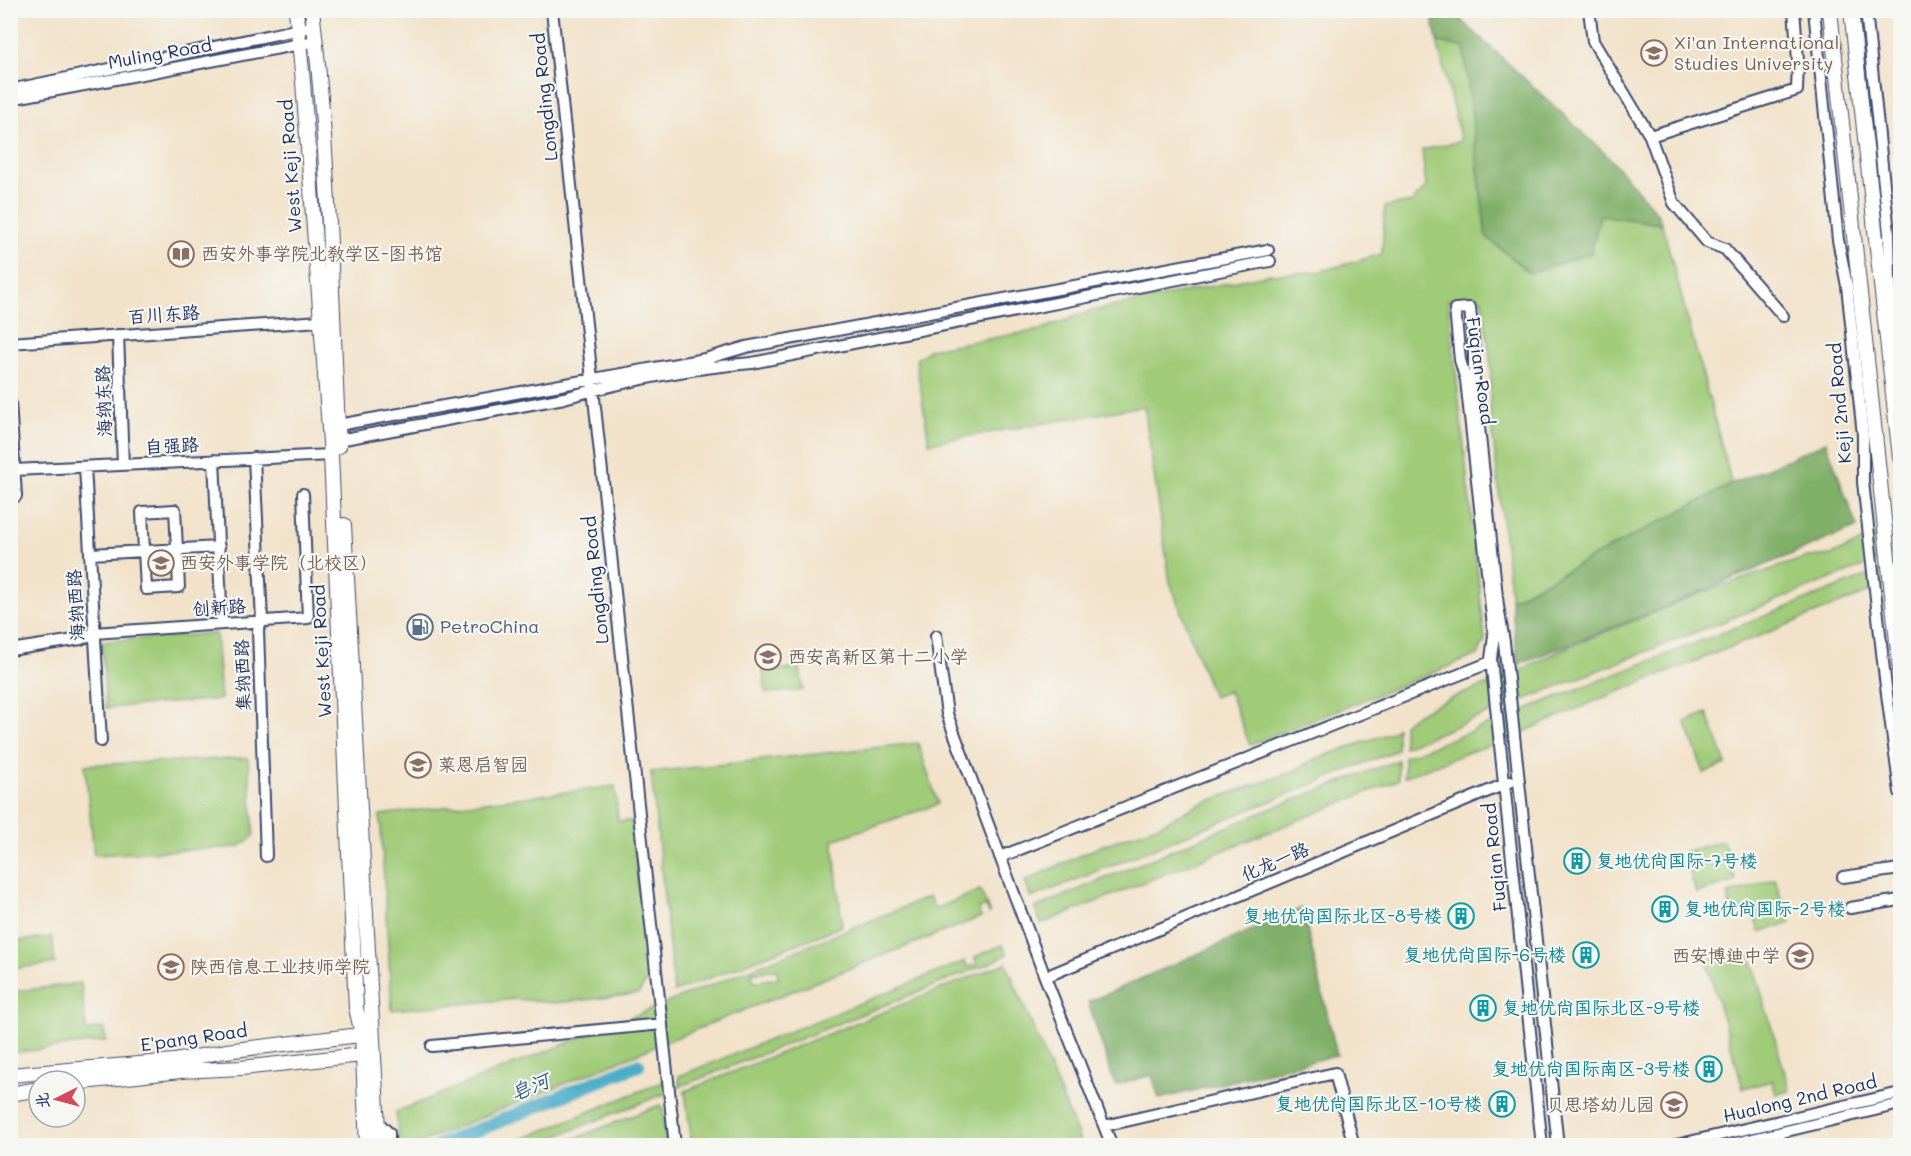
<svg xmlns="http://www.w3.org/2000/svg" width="1911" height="1156" viewBox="0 0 1911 1156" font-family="Mali,'LXGW WenKai TC',sans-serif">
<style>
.green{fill:#a0cb78;stroke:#5e7d6b;stroke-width:1.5;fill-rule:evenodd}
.forest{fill:#80af68;stroke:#4e6f63;stroke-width:1.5}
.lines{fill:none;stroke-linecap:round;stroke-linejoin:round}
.river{stroke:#48abc7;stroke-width:14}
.minor-casing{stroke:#3b4a6e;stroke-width:14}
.major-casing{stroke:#3b4a6e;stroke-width:16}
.minor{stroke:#fff;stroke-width:10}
.major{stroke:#fff;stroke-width:14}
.labels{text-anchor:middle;stroke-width:4.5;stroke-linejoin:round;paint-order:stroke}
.education-label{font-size:18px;fill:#785e54;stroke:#f6f6f2;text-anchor:start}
.street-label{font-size:18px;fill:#1b2f5e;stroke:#f6f6f2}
.service-label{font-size:18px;fill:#4e5e75;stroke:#f6f6f2;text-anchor:start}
.culture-label{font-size:18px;fill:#0d838f;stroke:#f6f6f2;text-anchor:end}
.water-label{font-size:20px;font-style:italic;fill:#2b5a83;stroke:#f6f6f2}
</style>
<rect width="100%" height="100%" fill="#f6f6f2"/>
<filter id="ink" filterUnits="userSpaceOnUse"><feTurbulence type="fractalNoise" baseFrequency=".0167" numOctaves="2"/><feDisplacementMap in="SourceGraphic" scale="12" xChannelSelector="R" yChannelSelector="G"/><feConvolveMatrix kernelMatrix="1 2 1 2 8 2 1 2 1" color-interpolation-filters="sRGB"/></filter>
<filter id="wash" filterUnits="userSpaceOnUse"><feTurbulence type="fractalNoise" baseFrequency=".008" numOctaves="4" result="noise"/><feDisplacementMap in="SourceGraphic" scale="24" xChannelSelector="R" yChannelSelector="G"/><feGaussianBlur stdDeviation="1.35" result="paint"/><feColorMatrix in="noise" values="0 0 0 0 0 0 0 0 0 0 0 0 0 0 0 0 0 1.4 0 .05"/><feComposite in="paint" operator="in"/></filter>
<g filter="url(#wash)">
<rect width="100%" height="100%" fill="#f2e2c9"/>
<path class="green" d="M1437 41 1464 48 1486 236 1529 273 1591 253 1600 215 1662 224 1732 484 1511 600 1490 410 1491 366 1482 299 1448 300 1485 640 1478 655 1250 745 1229 691 1213 697 1170 582 1144 406 929 443 916 360 930 349 1040 330 1087 312 1271 274 1318 272 1382 254 1385 207 1412 202 1426 187 1422 150 1461 141Z
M1879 535 1892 555 1500 709 1497 681 1566 648 1707 591 1808 557 1831 555Z
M1893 566 1895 582 1595 701 1503 741 1501 719Z
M216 633 221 699 106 708 102 642Z
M800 668 803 690 766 693 763 671Z
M1491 683 1494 711 1404 747 1403 724C1428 704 1462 695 1491 683Z
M1707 713 1726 764 1704 773 1685 722Z
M1495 722 1497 743 1469 752 1404 777V757Z
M1397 728V750L1031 898 1025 881 1103 845 1157 826 1200 804 1292 772 1313 760 1390 733Z
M918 743 938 804 833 840 842 926 674 992 651 772Z
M248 758 254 836 239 847 94 855 85 765Z
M1398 760V780L1041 924 1035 908 1275 807Z
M615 786 618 821H632L648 979 638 994 555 1003 515 999 392 1010 380 815Z
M1723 841 1736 881 1696 893 1684 852Z
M1775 879 1783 905 1733 919 1727 895Z
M980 890 990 913 989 914 985 906 978 909 981 917 739 1012 414 1145H399L396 1112 929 897 935 909ZM777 969 778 978 753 982 752 973Z
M1786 907 1790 923 1759 932 1754 916Z
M52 937 55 963 11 969V942Z
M1003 945 1007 954 993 962 679 1087V1076L965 961 966 966 977 965 975 957Z
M1729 953 1732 959 1750 954 1790 1091 1776 1094 1772 1081 1743 1088 1706 960Z
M1006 963 1082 1145H692L685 1091Z
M81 983 86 1030 104 1028 106 1041 11 1053V992Z
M672 1078 674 1090 534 1145 505 1146Z
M660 1105 663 1110 667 1145H558Z"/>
<path class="forest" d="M1431 11H1447L1458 17 1608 156 1657 213 1662 224 1600 215 1591 253 1530 273 1486 236 1464 48 1437 41Z
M1826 442 1857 527 1640 617 1518 664 1511 600 1732 484Z
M1302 908 1337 1055 1159 1099 1152 1075 1115 1085 1088 1002Z"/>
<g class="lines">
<path class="river" d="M438 1146 638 1065"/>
</g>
</g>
<g filter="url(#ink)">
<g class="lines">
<g class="minor-casing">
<path id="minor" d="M552 10 675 1146
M1589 10 1593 41 1650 136 1674 203 1707 242 1725 249 1783 316
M1814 10 1838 240 1847 286 1863 435V482L1885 679 1900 792
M1866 10 1889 233 1890 280 1900 372
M10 90 314 26
M10 99 316 41
M1650 136 1797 90 1798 60 1794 10
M118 335 123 465
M10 343 320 321
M10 401 16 496 10 497
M338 425 705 359 746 347 1268 250
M339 440 564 398C625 381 688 368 752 363L1270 261
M254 458 262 621 258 630 266 856
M214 460 222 624
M85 467 101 741
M14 470 331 455
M175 510 179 587 146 589 142 512Z
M90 554 219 547
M936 636 947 714 1045 977 1112 1146
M10 650 81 639 94 633 308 618 303 494
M1000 857 1491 662
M1843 877 1900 869
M1850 908 1900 900
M1045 977 1510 782
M432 1046 662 1024
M378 1123 389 1133V1146
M1104 1126 1335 1073 1354 1146
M1542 1146 1491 659 1494 635 1466 380 1460 360 1455 309 1470 308 1474 352V380L1498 606 1504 642 1558 1146
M1672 1146 1900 1093
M1723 1146 1900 1104"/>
</g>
<g class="major-casing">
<path id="major" d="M296 10 303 82 331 455 356 1008 362 1034 367 1146
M312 10C330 155 331 300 339 446
M1830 10 1900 670
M1851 10 1900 458
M344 525 379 1146
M10 1075 174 1061 226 1051 368 1034
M75 1083 180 1071 241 1068 371 1054
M10 1094 39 1089"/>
</g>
<use href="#minor" class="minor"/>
<use href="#major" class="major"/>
</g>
</g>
<defs>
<g id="university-ring" transform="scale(1.35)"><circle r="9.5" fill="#f6f6f2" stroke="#8d6e63" stroke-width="1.5"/><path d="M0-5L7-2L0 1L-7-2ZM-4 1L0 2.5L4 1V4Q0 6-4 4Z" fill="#8d6e63"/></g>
<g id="library-ring" transform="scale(1.35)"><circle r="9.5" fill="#f6f6f2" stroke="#8d6e63" stroke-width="1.5"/><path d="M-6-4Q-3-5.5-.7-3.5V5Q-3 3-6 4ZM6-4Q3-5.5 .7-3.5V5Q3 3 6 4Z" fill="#8d6e63"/></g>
<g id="fuel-ring" transform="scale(1.35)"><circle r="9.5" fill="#f6f6f2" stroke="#5c6f8a" stroke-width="1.5"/><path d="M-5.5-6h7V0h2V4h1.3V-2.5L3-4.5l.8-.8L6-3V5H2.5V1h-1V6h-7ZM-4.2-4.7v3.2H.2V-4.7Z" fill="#5c6f8a"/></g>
<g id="school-ring" transform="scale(1.35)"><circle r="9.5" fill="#f6f6f2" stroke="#8d6e63" stroke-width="1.5"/><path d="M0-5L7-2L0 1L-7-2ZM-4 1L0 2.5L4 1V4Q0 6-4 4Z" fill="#8d6e63"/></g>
<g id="building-ring" transform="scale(1.35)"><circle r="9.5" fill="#f6f6f2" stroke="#0f9aa8" stroke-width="1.5"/><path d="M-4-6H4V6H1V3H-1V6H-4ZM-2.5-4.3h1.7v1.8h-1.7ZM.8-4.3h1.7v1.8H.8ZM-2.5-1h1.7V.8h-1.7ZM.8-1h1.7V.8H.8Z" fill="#0f9aa8"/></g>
</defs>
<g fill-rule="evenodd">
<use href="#university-ring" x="1654" y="53"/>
<use href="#library-ring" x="181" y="254"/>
<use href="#university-ring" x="161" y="563"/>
<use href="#fuel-ring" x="420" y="627"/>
<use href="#school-ring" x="768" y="657"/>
<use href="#school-ring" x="418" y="765"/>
<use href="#building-ring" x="1577" y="861"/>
<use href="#building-ring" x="1665" y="909"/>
<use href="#building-ring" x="1461" y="916"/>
<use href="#building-ring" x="1586" y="955"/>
<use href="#school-ring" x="1800" y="956"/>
<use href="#university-ring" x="171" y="967"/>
<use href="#building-ring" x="1483" y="1008"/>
<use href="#building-ring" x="1709" y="1069"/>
<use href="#building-ring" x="1502" y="1104"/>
<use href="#school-ring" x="1674" y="1105"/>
</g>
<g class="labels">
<g class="education-label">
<text x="1674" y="49">Xi'an International<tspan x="1674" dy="21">Studies University</tspan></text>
<text x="201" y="260">西安外事学院北教学区-图书馆</text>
<text x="180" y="569">西安外事学院（北校区）</text>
<text x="788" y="663">西安高新区第十二小学</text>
<text x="438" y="771">莱恩启智园</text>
<text x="1780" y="962" text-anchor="end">西安博迪中学</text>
<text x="190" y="973">陕西信息工业技师学院</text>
<text x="1654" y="1111" text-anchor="end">贝思塔幼儿园</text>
</g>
<g class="street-label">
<text transform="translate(160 54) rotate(-10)" y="6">Muling Road</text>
<text transform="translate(545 97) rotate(-96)" y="6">Longding Road</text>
<text transform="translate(291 166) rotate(-94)" y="6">West Keji Road</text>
<text transform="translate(164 315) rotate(-4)" y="6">百川东路</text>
<text transform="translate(1480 371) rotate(82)" y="6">Fuqian Road</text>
<text transform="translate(104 401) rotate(-92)" y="6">海纳东路</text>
<text transform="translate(1840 403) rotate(-95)" y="6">Keji 2nd Road</text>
<text transform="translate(172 446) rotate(-3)" y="6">自强路</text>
<text transform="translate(596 580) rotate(-96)" y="6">Longding Road</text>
<text transform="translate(76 605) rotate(-93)" y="6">海纳西路</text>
<text transform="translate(219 608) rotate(-4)" y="6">创新路</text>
<text transform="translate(322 651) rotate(-93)" y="6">West Keji Road</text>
<text transform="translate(243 675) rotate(-92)" y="6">集纳西路</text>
<text transform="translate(1495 857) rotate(-96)" y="6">Fuqian Road</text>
<text transform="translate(1275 862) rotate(-23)" y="6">化龙一路</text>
<text transform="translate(194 1038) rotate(-8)" y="6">E'pang Road</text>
<text transform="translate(1800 1099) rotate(-13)" y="6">Hualong 2nd Road</text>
</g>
<g class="service-label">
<text x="440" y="633">PetroChina</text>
</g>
<g class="culture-label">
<text x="1596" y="867" text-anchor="start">复地优尚国际-7号楼</text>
<text x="1684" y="915" text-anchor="start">复地优尚国际-2号楼</text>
<text x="1442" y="922">复地优尚国际北区-8号楼</text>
<text x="1566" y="961">复地优尚国际-6号楼</text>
<text x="1502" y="1014" text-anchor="start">复地优尚国际北区-9号楼</text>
<text x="1690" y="1075">复地优尚国际南区-3号楼</text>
<text x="1482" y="1110">复地优尚国际北区-10号楼</text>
</g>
<g class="water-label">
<text transform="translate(530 1087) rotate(-22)" y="7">皂河</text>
</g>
</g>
<rect width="1911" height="1156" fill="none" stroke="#f6f6f2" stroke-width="36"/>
<g transform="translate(57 1099) rotate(264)"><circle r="28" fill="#f6f6f2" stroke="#9ea6b7" stroke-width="1.5"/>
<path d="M0-4.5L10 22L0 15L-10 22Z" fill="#d1495b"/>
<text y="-9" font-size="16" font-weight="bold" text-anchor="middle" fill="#1b2f5e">北</text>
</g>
</svg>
